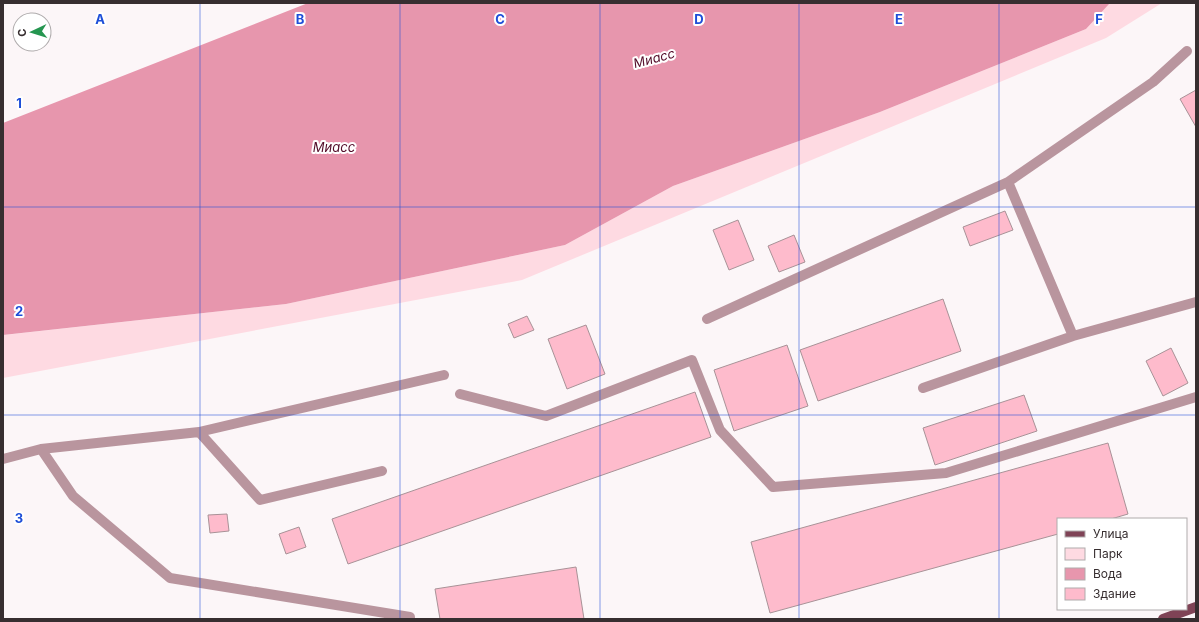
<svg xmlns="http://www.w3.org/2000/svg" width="1199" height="622" viewBox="0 0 1199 622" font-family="Inter,sans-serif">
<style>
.green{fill:#fedae2}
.water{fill:#e796ad}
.building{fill:#febbcc;stroke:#a89297}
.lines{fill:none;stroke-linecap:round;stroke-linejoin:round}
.minor{stroke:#b9959e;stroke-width:10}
.major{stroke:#7f4356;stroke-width:10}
.grid{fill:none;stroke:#1d4ed8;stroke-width:1;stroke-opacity:0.55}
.labels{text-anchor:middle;stroke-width:4;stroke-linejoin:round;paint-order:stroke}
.water-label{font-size:13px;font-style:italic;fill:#540d2a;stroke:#fff}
.grid-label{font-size:13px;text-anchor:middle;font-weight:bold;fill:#1d4ed8;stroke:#fff;stroke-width:4;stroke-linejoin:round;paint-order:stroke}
</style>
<rect width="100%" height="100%" fill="#fcf6f8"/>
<path class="green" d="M1110 3H1162L1106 38 522 280 3 378 4 335 286 304 565 245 673 186 880 112 1086 29Z"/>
<path class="water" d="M308 3H1110L1086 29 880 112 673 186 565 245 286 304 3 335V123Z"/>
<path class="building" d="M1196 90V127L1180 99Z
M1005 211 1013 230 970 246 963 227Z
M738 220 754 260 729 270 713 230Z
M794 235 805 262 779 272 768 246Z
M943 299 961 351 818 401 800 350Z
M527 316 534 330 514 338 508 324Z
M586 325 605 374 567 389 548 339Z
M787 345 808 406 734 431 714 370Z
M1171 348 1188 383 1163 396 1146 361Z
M695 392 711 437 348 564 332 519Z
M1024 395 1037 431 935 465 923 428Z
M1108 443 1128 514 1111 519H1058V534L770 613 751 542Z
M227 514 229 531 210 533 208 515Z
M299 527 306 547 286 554 279 534Z
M576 567 584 619H440L435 589Z"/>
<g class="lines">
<path class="minor" d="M1008 182 1073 336
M707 319 1008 182 1153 82 1187 51
M923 388 1073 336 1196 302
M460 394 546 416 692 360 720 430 773 487 946 473 1196 397
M199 432 260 500 382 471
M41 449 73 496 170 578 410 617
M3 459 41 449 199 432 444 375"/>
<path class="major" d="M1163 619 1196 607"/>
</g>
<path class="grid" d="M200 3V619M400 3V619M600 3V619M799 3V619M999 3V619M3 207H1196M3 415H1196"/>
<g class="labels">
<g class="water-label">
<text transform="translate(654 58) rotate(-15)" y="5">Миасс</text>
<text x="334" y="152">Миасс</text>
</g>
</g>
<g class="grid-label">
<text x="100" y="24">A</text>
<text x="300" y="24">B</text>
<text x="500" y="24">C</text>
<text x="699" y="24">D</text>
<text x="899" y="24">E</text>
<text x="1099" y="24">F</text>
<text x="19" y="108">1</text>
<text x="19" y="316">2</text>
<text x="19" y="523">3</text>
</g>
<rect width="1199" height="622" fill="none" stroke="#372e30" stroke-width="8"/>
<rect x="1057" y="518" width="130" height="92" fill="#ffffff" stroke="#afabac"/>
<rect x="1065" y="531" width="20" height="6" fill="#7f4356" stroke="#afabac"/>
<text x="1093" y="538" font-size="12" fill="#372e30">Улица</text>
<rect x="1065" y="548" width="20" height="12" fill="#fedae2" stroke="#afabac"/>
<text x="1093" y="558" font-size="12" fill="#372e30">Парк</text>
<rect x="1065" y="568" width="20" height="12" fill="#e796ad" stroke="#afabac"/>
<text x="1093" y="578" font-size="12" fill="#372e30">Вода</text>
<rect x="1065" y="588" width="20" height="12" fill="#febbcc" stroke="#afabac"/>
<text x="1093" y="598" font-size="12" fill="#372e30">Здание</text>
<g transform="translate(32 32) rotate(266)"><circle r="19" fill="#ffffff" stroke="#afabac"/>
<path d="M0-3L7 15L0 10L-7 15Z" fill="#259650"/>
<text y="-6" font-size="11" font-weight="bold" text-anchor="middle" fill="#372e30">С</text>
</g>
</svg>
